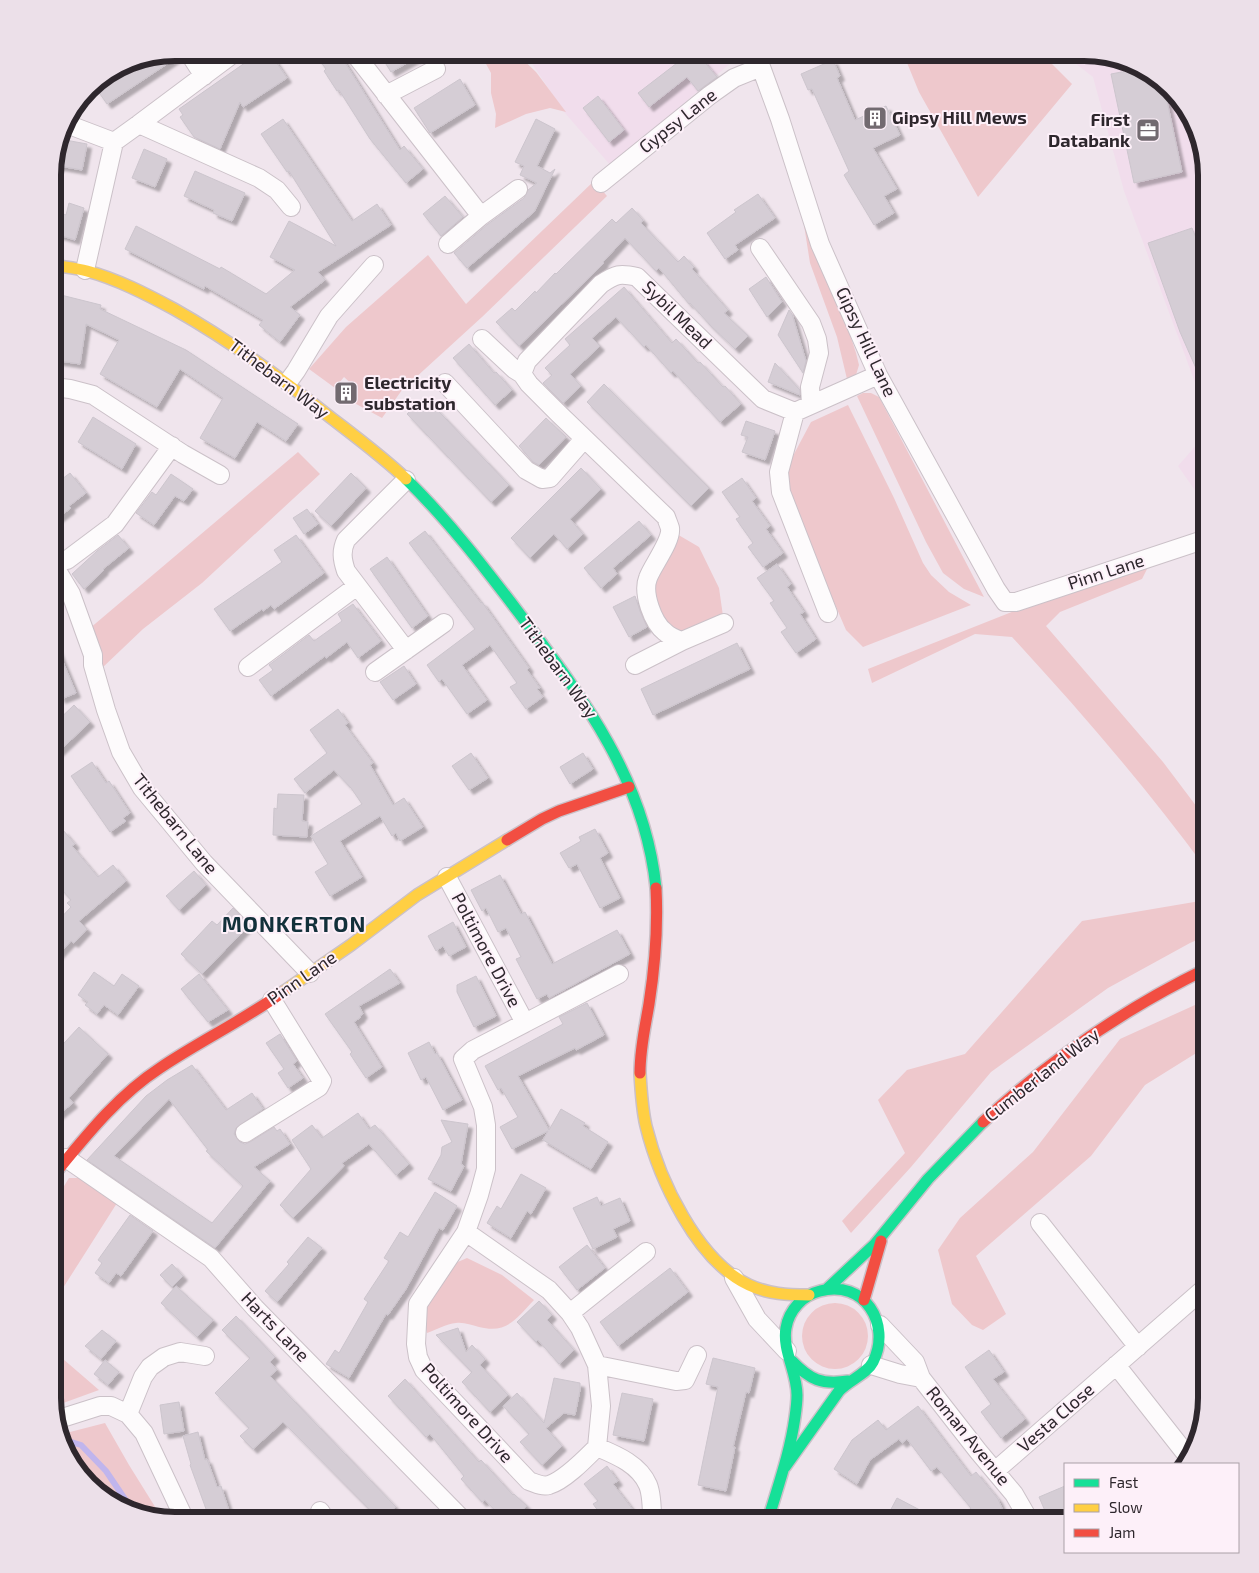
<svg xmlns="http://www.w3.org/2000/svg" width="1259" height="1573" viewBox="0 0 1259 1573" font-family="'Exo 2',sans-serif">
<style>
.built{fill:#f1ddec}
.green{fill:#eec8cc}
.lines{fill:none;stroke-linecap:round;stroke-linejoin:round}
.stream{stroke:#c0b5ed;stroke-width:6}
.building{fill:#d5cdd5;stroke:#ccc5cd;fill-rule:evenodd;filter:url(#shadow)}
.street-casing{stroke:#cbc1c8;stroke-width:20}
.fast-casing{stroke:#cbc1c8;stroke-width:14}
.slow-casing{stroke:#cbc1c8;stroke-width:14}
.jam-casing{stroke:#cbc1c8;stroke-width:14}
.street{stroke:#fdfbfc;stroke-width:18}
.fast{stroke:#16e098;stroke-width:11}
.slow{stroke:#ffcf43;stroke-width:11}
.jam{stroke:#f24e42;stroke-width:11}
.labels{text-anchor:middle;stroke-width:4;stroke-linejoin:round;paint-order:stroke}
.poi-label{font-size:18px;font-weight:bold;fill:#2e272d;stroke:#fdf0f9;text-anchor:start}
.street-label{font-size:18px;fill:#2e272d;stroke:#fdf0f9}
.district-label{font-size:22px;font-weight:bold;letter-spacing:1px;fill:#12303a;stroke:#fdf0f9}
.rim{fill:none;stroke:#2e272d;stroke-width:6}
</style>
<defs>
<filter id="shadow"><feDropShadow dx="4.5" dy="4.5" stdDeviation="1" flood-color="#0004"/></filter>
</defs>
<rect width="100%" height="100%" fill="#f0e5ed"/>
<path class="built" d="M525 53H740V55L611 166 565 113Z
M1062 53H1092L1145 69 1186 107 1206 175V412L1124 191 1093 77Z
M1206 434V506L1178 466Z"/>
<path class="green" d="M480 53H516L536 72 566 112 550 108 526 114 495 128 496 114 491 93V73Z
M903 53H1041L1072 84 978 197 919 92Z
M594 181 607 196 482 317 402 390 382 418 347 399 356 388 344 377 335 388 309 369 346 327 428 255 466 304Z
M804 225 846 322 856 353 859 365 856 375 847 379 837 337 810 263Z
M863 393H871L879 397 984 597 964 589 943 573 926 542 857 396Z
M848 405 894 498 923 563 931 575 949 592 971 605 863 647 846 630 812 551 794 503 785 471 811 422Z
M298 452 320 474 202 583 143 629 101 669 89 629Z
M670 530 699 547 719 588 724 623 671 637 647 580Z
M1148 567 1142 579 1060 612 1046 626 1163 762 1206 819V869C1147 788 1080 711 1012 637L975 634 872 683 868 669 1052 596Z
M1206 900V936L1190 943 1108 988 991 1072 911 1167 851 1233 842 1221 905 1153 878 1100 907 1070 965 1054 1082 921Z
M1206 1000V1047L1145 1085 1091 1156 976 1256 1006 1314 983 1330 972 1325 952 1304 938 1250 960 1218 1033 1152 1120 1039Z
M69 1178H79L117 1203 63 1288 55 1326V1352L99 1390 55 1406 53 1398V1204Z
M467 1258 502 1275 534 1300C516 1319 507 1334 479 1327 471 1325 464 1322 456 1323 446 1324 436 1330 427 1333L424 1319 426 1307 453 1264Z
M802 1336a33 33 0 1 1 66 0a33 33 0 1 1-66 0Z
M105 1423 129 1465 162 1518 121 1508 73 1466 64 1437 70 1432Z
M852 1511 871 1520H838Z"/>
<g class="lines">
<path class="stream" d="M65 1440 81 1445 106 1471 133 1511"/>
</g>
<path class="building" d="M179 52V56L107 104 93 84 128 62Z
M259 53H270L287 78 243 107 240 102 220 149 194 137 180 117 183 115 179 109Z
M314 53H339L400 150 404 146 423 169 406 183 370 139 339 90 337 91 324 71 326 69Z
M379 53H425L391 72Z
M690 53H697L717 77 698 91 687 77 649 107 638 93Z
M833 60 840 76 837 78 855 120 886 106 900 135 873 148 897 189 884 196 894 213 874 225 844 175 849 171 812 89 808 90 801 74Z
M1142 68 1145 69 1164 87 1182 172 1134 183 1111 74Z
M460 79 475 105 430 133 414 108Z
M598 96 624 130 609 142 583 108Z
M283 119 352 221 377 204 391 225 318 272 325 280 290 307 300 315 280 342 259 325 263 320 205 286 204 289 125 249 136 226 220 269 221 267 266 294 295 270 270 257 289 221 336 246 289 171 287 172 261 134Z
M536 119 555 129 537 166 550 173 555 169 534 212 467 268 454 253 488 224 524 198 528 190 537 183 520 175 524 166 515 162Z
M60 139 87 144 82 170 54 165Z
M144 149 167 159 155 187 132 178Z
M195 171 245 193 232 221 213 213 214 210 184 196Z
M758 194 775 218 735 245 738 250 725 259 707 233 736 212 734 210Z
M445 196 463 217 441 236 423 214Z
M69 203 84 208 75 240 53 233V210L66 215Z
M632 208 643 220 641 223 678 262 684 256 694 267 692 269 728 310 724 313 748 336 735 349 710 325 690 303 689 304 659 268 656 271 625 238 603 262 604 263 519 346 496 322 512 308 515 311 535 291 536 293 555 273 556 274 612 219 616 223Z
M1192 228 1206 263V391L1180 332 1148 243Z
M766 277 782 302 767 317 749 289Z
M624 287 672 343 676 339 698 363 700 362 723 387 725 386 741 404 720 422 673 371 671 373 646 345 644 347 616 317 592 338 600 346 570 374 581 386 563 403 543 383 552 375 545 368 570 345 565 339Z
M53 293 101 305 100 309 186 350 298 424 286 441 257 422 235 458 200 438 223 398 180 369 157 407 100 374 119 340 86 324 80 364 53 360Z
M789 310 792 314 806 361 803 373 778 335Z
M469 344 494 373 496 372 512 390 495 405 453 358Z
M775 363 800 390V395L768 382Z
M604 384 709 488 691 506 587 402Z
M425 397 509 485 491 502 407 414Z
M93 417 136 444 122 469 78 442Z
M546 418 566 437 539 465 533 462 519 446Z
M746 421 775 431 765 460 742 452 748 437 741 435Z
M581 468 601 489 570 519 583 534 567 549 554 534 530 558 511 538Z
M70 473 86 493 69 506 71 508 53 522V484L54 485Z
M351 473 366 488 331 526 315 511Z
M171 474 193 489 184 501 175 496 154 525 136 513 152 492 156 495Z
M742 478 756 498 752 501 770 526 766 529 783 553 763 567 748 547 753 543 736 519 740 517 722 492Z
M307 509 318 524 304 534 293 518Z
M639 521 651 535 613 568 617 574 601 588 584 568Z
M425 531 481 603 482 602 529 668 527 670 540 688 537 689 543 697 526 709 510 687 517 683 490 645 462 665 487 700 467 714 442 679 439 682 427 665 475 629 409 543Z
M118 535 129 548 103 569 104 570 84 589 72 574 97 551Z
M296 535 324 573 274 609 271 605 263 611 262 609 230 631 214 609 282 562 274 550Z
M387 557 428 616 412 628 370 569Z
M777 564 791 584 787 587 804 612 800 614 816 639 796 653 781 632 787 628 770 603 774 601 757 578Z
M635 596 640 611 647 627 629 637 613 607Z
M353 604 381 641 358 658 347 642 326 658 325 656 271 696 259 680 273 670 269 665 309 635 314 641 342 621 338 614Z
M53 638 76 693 61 699 53 677Z
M737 643 750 669 653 715 641 689Z
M404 666 416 684 393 700 380 682Z
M74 705 90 722 53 757V725Z
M338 709 348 723 345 725 373 763 370 765 393 805 404 798 423 827 400 841 396 833 392 836 380 816 340 841 362 877 330 896 315 872 328 864 311 836 362 804 351 788 334 770 305 793 294 779 327 753 310 730Z
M471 753 488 778 469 790 452 766Z
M583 753 593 769 570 784 560 767Z
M92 762 106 783 109 781 130 813 123 818 126 821 110 832 71 776Z
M278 794 304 795 302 821 308 822 307 837 273 835 274 808 277 809Z
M595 829 608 853 600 858 620 898 600 908 577 864 569 868 560 853 581 841 579 837Z
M63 830 75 844 72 846 98 877 113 865 126 881 79 921 87 929 74 943 71 941 53 960V926L71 907 67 903 71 900 53 880V870L63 861 53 849V840Z
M194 871 206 885 179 910 166 896Z
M500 875 521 914 525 912 552 964 617 930 630 954 549 998 547 994 537 999 516 959 521 957 506 928 498 932 486 908 482 911 471 890Z
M233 908 249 925 202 974 181 954 212 921 217 925Z
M453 922 466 947 449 956 443 946 436 951 428 936Z
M390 969 400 983 359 1006 363 1014 360 1016 361 1017 354 1022 382 1067 366 1078 350 1054 352 1052 325 1014Z
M94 972 114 986 122 974 139 986 118 1015 104 1005 97 1014 85 1005 88 1002 78 995Z
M199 974 228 1010 208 1022 181 989Z
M476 976 496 1016 474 1027 457 992V985Z
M587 1003 604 1035 576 1050 575 1048 518 1076 549 1130 561 1109 585 1123 583 1126 608 1142 591 1169 543 1140 548 1131 512 1149 500 1127 518 1117 501 1088 498 1090 485 1066 563 1024 559 1017Z
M79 1027 108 1054 69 1098 73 1103 53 1119V1055Z
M280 1034 297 1061 293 1064 303 1078 288 1088 278 1073 284 1069 266 1043Z
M429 1042 435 1054 437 1053 462 1100 443 1110 426 1077 421 1080 408 1053Z
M192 1065 226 1110 252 1093 263 1109 236 1128 234 1134 240 1142 245 1144 250 1142 274 1127 277 1131 280 1129 290 1144 254 1167 270 1181 215 1248 87 1160 146 1096 167 1080ZM169 1099 208 1150 206 1151 243 1186 212 1223 114 1156Z
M358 1113 369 1129 375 1125 409 1164 396 1175 369 1144 342 1163 344 1166 293 1218 280 1205 311 1169 292 1140 312 1125 322 1138Z
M441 1120 468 1124 461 1164 464 1166 451 1191 428 1179 441 1155 442 1147 452 1142Z
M521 1174 546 1188 531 1214 527 1211 511 1238 487 1223 497 1206 501 1209Z
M435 1192 457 1206 443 1230 439 1228 406 1289 388 1315 386 1314 349 1378 326 1364 335 1350 339 1353 368 1302 364 1299 389 1261 384 1258 400 1232 408 1237Z
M597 1197 601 1206 620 1198 630 1221 613 1229 617 1237 593 1249 573 1208Z
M130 1215 153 1231 121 1276 116 1273 109 1283 95 1273 102 1263 98 1260Z
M308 1237 322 1248 277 1302 265 1291 289 1264 287 1262Z
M587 1245 605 1268 577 1290 559 1267Z
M172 1264 183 1276 172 1287 160 1275Z
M670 1268 688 1292 618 1346 600 1322Z
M176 1286 213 1320 197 1337 161 1303Z
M539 1301 552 1315 547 1320 574 1350 559 1364 538 1340 536 1342 517 1322Z
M236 1316 275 1357 270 1362 277 1370 270 1376 396 1507 382 1520H380L283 1422 253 1449 240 1436 249 1428 215 1393 250 1358 222 1330Z
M458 1328 466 1352 472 1345 485 1359 480 1365 508 1395 490 1412 462 1382 472 1372 436 1335Z
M102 1330 116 1341 101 1359 85 1346Z
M989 1350 1004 1372 993 1379 1025 1419 1001 1438 981 1412 991 1404 965 1367Z
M713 1358 755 1368 749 1393 746 1392 733 1447H735L726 1491 698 1485 718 1387 706 1384Z
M105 1360 119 1372 108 1385 94 1374Z
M554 1378 580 1383V1390L575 1415 564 1413 546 1428 562 1446 542 1465 520 1442 529 1434 503 1406 517 1393 544 1423Z
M405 1379 479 1462 481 1460 513 1495 514 1494 527 1506 512 1520H504L485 1500 482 1502 461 1479 464 1476 430 1434 426 1437 388 1396Z
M622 1393 653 1399 644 1441 613 1435Z
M179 1402 184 1431 164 1434 160 1405Z
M918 1406 971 1476 976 1472 998 1499 1007 1520H975L970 1507 937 1467 931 1471 907 1439 902 1443 899 1439 870 1460 857 1484 834 1469 852 1440 878 1420 886 1430Z
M198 1432 205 1460 207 1459 217 1487 221 1486 232 1520H210L190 1465 191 1464 183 1436Z
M607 1466 618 1481 613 1484 634 1511 622 1520H605L593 1504 598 1501 584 1484Z
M1065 1486V1520H1049L1039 1497Z
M897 1498 939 1520H902L889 1513Z"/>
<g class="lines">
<g class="street-casing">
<path id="street" d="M189 53 204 76
M354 53 481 216 448 244
M386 95 436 69
M64 123 114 142
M139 124 234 53
M601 183 710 95 734 78 761 67 780 119 820 244 878 375 996 589 1005 602H1016L1206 539
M481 216 518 189
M760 248 811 323 817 339 819 353 810 387 811 404
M85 270 114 142 139 124 259 178 277 190 291 207
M482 339 514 369 522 374
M288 382 296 371 329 316 374 265
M445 383 526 470 542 479 550 478 584 439
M53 387 70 389 93 395 183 454 220 475
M67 560 115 524 172 446
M53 564 71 594 93 655V665L106 710 121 752 142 788 204 863 310 973
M828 613 781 492 779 472 795 412 878 375
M724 623 682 641C676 639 670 637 665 632 653 623 642 593 648 578 652 566 672 541 670 528 669 525 667 520 666 517L558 413 529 384 522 374 527 361 601 284C616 274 620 273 637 277L763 399 795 412
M406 650 346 571C342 559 341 551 346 540L406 480
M635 665 682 641
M248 667 357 586
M375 672 444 623
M447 877 525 1023 473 1050 463 1059 483 1107 486 1125V1169L479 1195 466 1232 418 1304 416 1344 418 1357 424 1370 529 1481C535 1483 542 1487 549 1485 565 1480 585 1459 597 1447L601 1406 597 1365 580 1328 570 1313 549 1290 466 1232
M525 1023 619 974
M245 1133 319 1087 322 1081 272 1000
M66 1158 211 1258 255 1308 463 1520
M1040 1223 1138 1347
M734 1278 757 1319 787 1351
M570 1313 646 1252
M880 1325 915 1362 921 1378 978 1451 1014 1494 1029 1520
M597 1365 676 1381 685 1380 697 1355
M871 1365 900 1374 921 1378
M1116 1365 1190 1459
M128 1414 143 1377 150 1367 164 1357 180 1352 205 1356
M59 1419 100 1406H111L128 1414 144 1433 185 1520
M597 1447C616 1455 639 1464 648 1485 652 1495 652 1510 652 1520
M995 1471 1206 1287
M320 1511 326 1520"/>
</g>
<g class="fast-casing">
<path id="fast" d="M406 479C448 520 484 567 519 613 583 698 645 779 656 888
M827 1289 875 1244 928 1179 983 1122
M792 1361C810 1380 822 1385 848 1381
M768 1520C778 1486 790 1453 795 1417 796 1410 797 1402 797 1395 797 1372 782 1350 786 1328 789 1310 803 1295 820 1291 864 1279 892 1324 873 1362 867 1374 849 1380 839 1391L785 1467"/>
</g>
<g class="slow-casing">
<path id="slow" d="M53 265C64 267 76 268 87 271 117 279 146 294 174 309 229 340 280 377 330 417 356 437 383 457 406 479
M283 992 351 945 417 895 507 840
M640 1073C641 1091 642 1109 646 1126 659 1179 697 1261 749 1285 768 1294 788 1295 809 1295"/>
</g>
<g class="jam-casing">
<path id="jam" d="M507 840 542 819 559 811 629 787
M640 1073C640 1048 645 1028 649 1004 655 966 658 927 656 888
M983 1122C1050 1060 1124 1009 1206 969
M53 1176C85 1137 117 1096 160 1068 200 1041 244 1020 283 992
M864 1300 881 1241"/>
</g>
<use href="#street" class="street"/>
<use href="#fast" class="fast"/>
<use href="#slow" class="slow"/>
<use href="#jam" class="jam"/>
</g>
<defs>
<g id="building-square" transform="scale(1.25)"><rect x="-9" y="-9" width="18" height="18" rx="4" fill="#726a70" stroke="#fdf0f9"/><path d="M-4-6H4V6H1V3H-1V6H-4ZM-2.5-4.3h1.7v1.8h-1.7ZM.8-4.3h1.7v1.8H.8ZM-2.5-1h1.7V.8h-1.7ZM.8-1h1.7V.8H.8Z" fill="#fff"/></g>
<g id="office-square" transform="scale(1.25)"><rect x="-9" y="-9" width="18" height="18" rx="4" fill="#726a70" stroke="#fdf0f9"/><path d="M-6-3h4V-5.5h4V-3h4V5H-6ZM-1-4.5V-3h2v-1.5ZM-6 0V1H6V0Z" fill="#fff"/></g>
</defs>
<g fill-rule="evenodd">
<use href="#building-square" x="875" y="118"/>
<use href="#office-square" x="1148" y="130"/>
<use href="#building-square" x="346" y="393"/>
</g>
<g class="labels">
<g class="poi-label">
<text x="892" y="124">Gipsy Hill Mews</text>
<text x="1130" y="126" text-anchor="end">First<tspan x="1130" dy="21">Databank</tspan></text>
<text x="364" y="389">Electricity<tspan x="364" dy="21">substation</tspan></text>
</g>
<g class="street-label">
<text transform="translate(678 121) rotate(-38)" y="6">Gypsy Lane</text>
<text transform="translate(677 315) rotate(44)" y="6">Sybil Mead</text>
<text transform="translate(866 342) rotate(65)" y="6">Gipsy Hill Lane</text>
<text transform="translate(279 379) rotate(37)" y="6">Tithebarn Way</text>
<text transform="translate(1106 572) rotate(-18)" y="6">Pinn Lane</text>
<text transform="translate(558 668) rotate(54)" y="6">Tithebarn Way</text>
<text transform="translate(175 824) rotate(51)" y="6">Tithebarn Lane</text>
<text transform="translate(486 950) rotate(62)" y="6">Poltimore Drive</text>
<text transform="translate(302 978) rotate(-35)" y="6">Pinn Lane</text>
<text transform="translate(1042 1075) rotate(-38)" y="6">Cumberland Way</text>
<text transform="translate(275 1327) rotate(46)" y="6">Harts Lane</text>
<text transform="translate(467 1413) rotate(48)" y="6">Poltimore Drive</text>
<text transform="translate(1056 1418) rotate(-41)" y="6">Vesta Close</text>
<text transform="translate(968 1436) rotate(51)" y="6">Roman Avenue</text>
</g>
<g class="district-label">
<text x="294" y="932">MONKERTON</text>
</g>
</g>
<path d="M0 0H1259V1573H0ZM175 61H1084A114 114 0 0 1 1198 175V1398A114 114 0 0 1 1084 1512H175A114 114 0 0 1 61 1398V175A114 114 0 0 1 175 61Z" fill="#ece0e9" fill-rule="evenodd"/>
<path class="rim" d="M175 61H1084A114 114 0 0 1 1198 175V1398A114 114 0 0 1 1084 1512H175A114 114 0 0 1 61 1398V175A114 114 0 0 1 175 61Z"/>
<rect x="1064" y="1463" width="175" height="90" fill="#fdf0f9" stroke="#aaa0a7"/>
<rect x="1074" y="1479" width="25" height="8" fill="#16e098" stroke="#aaa0a7"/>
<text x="1109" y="1488" font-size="15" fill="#2e272d">Fast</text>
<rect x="1074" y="1504" width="25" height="8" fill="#ffcf43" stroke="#aaa0a7"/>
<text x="1109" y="1513" font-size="15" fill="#2e272d">Slow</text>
<rect x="1074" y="1529" width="25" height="8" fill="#f24e42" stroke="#aaa0a7"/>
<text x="1109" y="1538" font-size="15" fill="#2e272d">Jam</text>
</svg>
